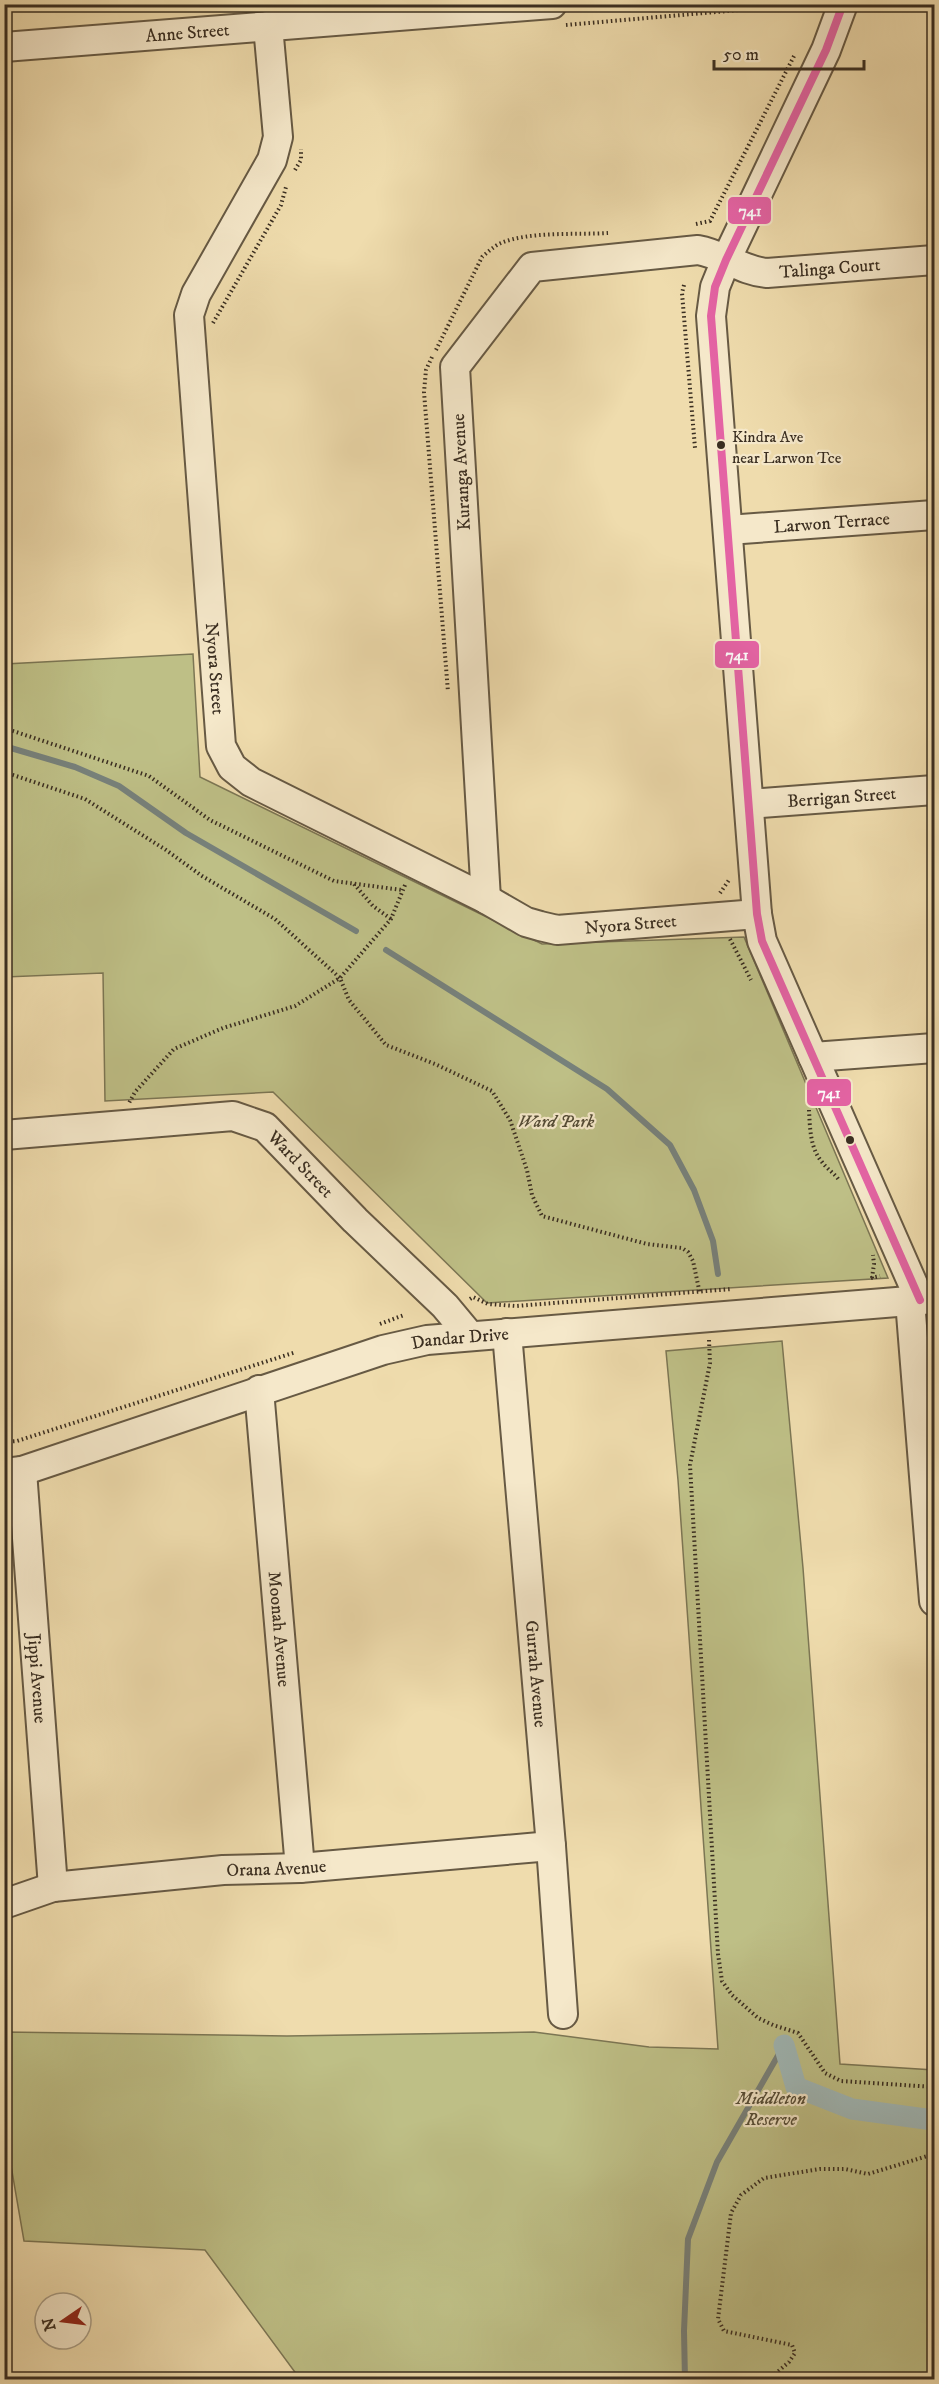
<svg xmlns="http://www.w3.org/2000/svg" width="939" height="2384" viewBox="0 0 939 2384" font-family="'IM FELL DW Pica',serif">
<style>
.green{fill:#bebf86;stroke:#7c7654;stroke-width:1.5}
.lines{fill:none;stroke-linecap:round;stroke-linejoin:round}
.stream{stroke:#77817b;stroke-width:6}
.canal{stroke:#a0b8b7;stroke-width:21}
.minor-casing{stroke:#675a44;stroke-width:32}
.path{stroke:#3a2e21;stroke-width:4;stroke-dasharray:1.5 3;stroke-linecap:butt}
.minor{stroke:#f5e8ca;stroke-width:28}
.bus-1-casing{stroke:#f5e8ca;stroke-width:12}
.bus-1{stroke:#e463a4;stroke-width:8}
.bus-dot{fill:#3a2e21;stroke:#f5e8ca;stroke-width:2}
.labels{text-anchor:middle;stroke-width:4.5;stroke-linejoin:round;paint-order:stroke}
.bus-label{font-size:16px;fill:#3a2e21;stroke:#f5e8ca;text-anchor:start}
.street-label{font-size:18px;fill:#3a2e21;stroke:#f5e8ca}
.park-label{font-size:18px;font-style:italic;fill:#544b35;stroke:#f5e8ca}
.line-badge{stroke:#f5e8ca;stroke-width:2}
.badge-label{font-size:16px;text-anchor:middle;font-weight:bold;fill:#fff}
</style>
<rect width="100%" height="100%" fill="#efdcad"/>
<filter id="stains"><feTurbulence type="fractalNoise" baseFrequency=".00333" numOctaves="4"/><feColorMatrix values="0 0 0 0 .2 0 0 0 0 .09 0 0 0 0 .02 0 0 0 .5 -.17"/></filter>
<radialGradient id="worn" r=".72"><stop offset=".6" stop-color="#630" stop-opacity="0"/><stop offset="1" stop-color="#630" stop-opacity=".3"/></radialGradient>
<path class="green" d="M193 654 200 777 542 944 744 937 888 1278 487 1303 273 1092 105 1101 103 973 5 977V664Z
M782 1341 803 1568 840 2064 934 2070V2379H300L205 2250 24 2241 5 2131V2032L287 2036 534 2032 649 2047 718 2049 678 1480 666 1351Z"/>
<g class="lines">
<path class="stream" d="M4 746 75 767 119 786 186 833 356 931
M386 950 607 1089 670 1145 694 1190 713 1241 718 1274
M685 2380 684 2331 688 2239 717 2162 784 2045"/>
<path class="canal" d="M784 2045 796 2087 852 2109 933 2120"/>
<g class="minor-casing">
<g id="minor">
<path d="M843 4 826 50 726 260 715 287 711 316 757 914 762 941 920 1300"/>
<path id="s1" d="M268 26 278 137 272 160 196 294 189 315 221 746 232 767 251 782 486 899 526 922 540 926 557 930 757 914"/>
<path id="s2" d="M4 47 552 4"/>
<path id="s3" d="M728 530 934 515"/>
<path id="s4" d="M749 804 934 790"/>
<path id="s5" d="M486 899 455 367 532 267 698 250C722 254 742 271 767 273L934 260"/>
<path d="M813 1057 934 1048"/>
<path id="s6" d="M4 1135 233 1116 265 1127 355 1220 445 1306 470 1336"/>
<path d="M910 1301 934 1601"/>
<path id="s7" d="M507 1333 551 1846 563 2014"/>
<path id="s8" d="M259 1390 300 1868"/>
<path id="s9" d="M22 1471 53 1887"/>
<path id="s10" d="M4 1473 22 1471 383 1350 427 1340 934 1299"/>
<path id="s11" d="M4 1904 53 1887 223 1870 300 1868 551 1846"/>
</g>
</g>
<path class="path" d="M566 25 808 4
M295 170 301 160V149
M696 224 710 221 794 56
M684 285 682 293 695 448
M213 323 281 205 286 187
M436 350 482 257C488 252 494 246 501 243 530 231 577 235 608 233
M432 357 426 370 424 392 448 692
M4 728 149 776 210 820 334 881 402 890
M4 772 85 799 166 850 202 876 275 919 340 978 295 1006 223 1028 174 1049 135 1092 129 1103
M354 884 373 906 391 919
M405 885 391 919 340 978 349 1000 386 1045 435 1064 492 1091 510 1120 527 1170 532 1195 542 1216 647 1244 682 1248 688 1252 693 1261 700 1294
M720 893 729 880
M730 939 751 980
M809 1110C810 1128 810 1148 822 1162 827 1169 834 1173 839 1180
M871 1278 880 1276
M872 1278 874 1264 873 1255
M470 1299 473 1297 488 1304 516 1306 732 1289
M380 1324 404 1315
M709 1340 710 1363 690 1465 718 1954 722 1981 732 1995 758 2018 773 2025 798 2033 825 2073 841 2081 934 2087
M4 1442 17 1441 296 1352
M768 2380 789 2362 795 2353 792 2345 724 2331 718 2319 731 2213 741 2195 764 2178 820 2169H845L868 2174 934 2154"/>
<use href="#minor" class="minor"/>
<g class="bus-1-casing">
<path id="bus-1" d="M843 4 826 50 726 260 715 287 711 316 757 914 762 941 920 1300"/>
</g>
<use href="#bus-1" class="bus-1"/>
</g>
<g class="bus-dot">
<circle cx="721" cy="445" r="5"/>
<circle cx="850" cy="1140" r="5"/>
</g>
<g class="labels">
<g class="bus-label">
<text x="732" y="442">Kindra Ave<tspan x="732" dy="21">near Larwon Tce</tspan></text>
</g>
<g class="street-label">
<text dy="6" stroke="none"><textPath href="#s2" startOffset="184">Anne Street</textPath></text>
<text dy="6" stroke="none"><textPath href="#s5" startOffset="962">Talinga Court</textPath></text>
<text transform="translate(461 472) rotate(-93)" y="6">Kuranga Avenue</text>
<text dy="6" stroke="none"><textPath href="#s3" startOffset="104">Larwon Terrace</textPath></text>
<text dy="6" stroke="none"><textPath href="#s1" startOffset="666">Nyora Street</textPath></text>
<text dy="6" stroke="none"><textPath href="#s4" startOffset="93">Berrigan Street</textPath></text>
<text dy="6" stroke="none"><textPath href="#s1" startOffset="1206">Nyora Street</textPath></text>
<text dy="6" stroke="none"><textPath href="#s6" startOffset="315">Ward Street</textPath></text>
<text dy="6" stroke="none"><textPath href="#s10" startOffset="477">Dandar Drive</textPath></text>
<text dy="6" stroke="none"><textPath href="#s8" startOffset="240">Moonah Avenue</textPath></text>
<text dy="6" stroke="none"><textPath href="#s7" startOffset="342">Gurrah Avenue</textPath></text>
<text dy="6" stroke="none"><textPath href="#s9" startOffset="208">Jippi Avenue</textPath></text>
<text dy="6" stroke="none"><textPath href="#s11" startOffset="276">Orana Avenue</textPath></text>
</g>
<g class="park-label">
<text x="556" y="1127">Ward Park</text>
<text x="771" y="2104">Middleton<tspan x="771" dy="21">Reserve</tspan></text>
</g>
</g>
<g class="line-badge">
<rect x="727" y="196" width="45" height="29" rx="6" fill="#e463a4"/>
<rect x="714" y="640" width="46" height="29" rx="6" fill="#e463a4"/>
<rect x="806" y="1078" width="46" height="29" rx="6" fill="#e463a4"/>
</g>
<g class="badge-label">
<text x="750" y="216">741</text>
<text x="737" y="660">741</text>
<text x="829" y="1098">741</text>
</g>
<rect width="939" height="2384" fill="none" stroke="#efdcad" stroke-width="24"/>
<rect x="6" y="6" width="927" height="2372" fill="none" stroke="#3a2e21" stroke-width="3"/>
<rect x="12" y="12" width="915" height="2360" fill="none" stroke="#3a2e21" stroke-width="1.5"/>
<g transform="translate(63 2321) rotate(256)"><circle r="28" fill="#f5e8ca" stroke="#aa9e86" stroke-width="1.5"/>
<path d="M0-4.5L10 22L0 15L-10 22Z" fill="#8f2418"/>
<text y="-9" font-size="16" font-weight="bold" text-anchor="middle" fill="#3a2e21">N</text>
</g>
<path d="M714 60v9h150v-9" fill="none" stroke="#3a2e21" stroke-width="3"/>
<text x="723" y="60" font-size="18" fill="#3a2e21" stroke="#f5e8ca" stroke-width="4.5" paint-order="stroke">50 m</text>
<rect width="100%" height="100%" filter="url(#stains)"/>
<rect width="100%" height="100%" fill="url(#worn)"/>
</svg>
